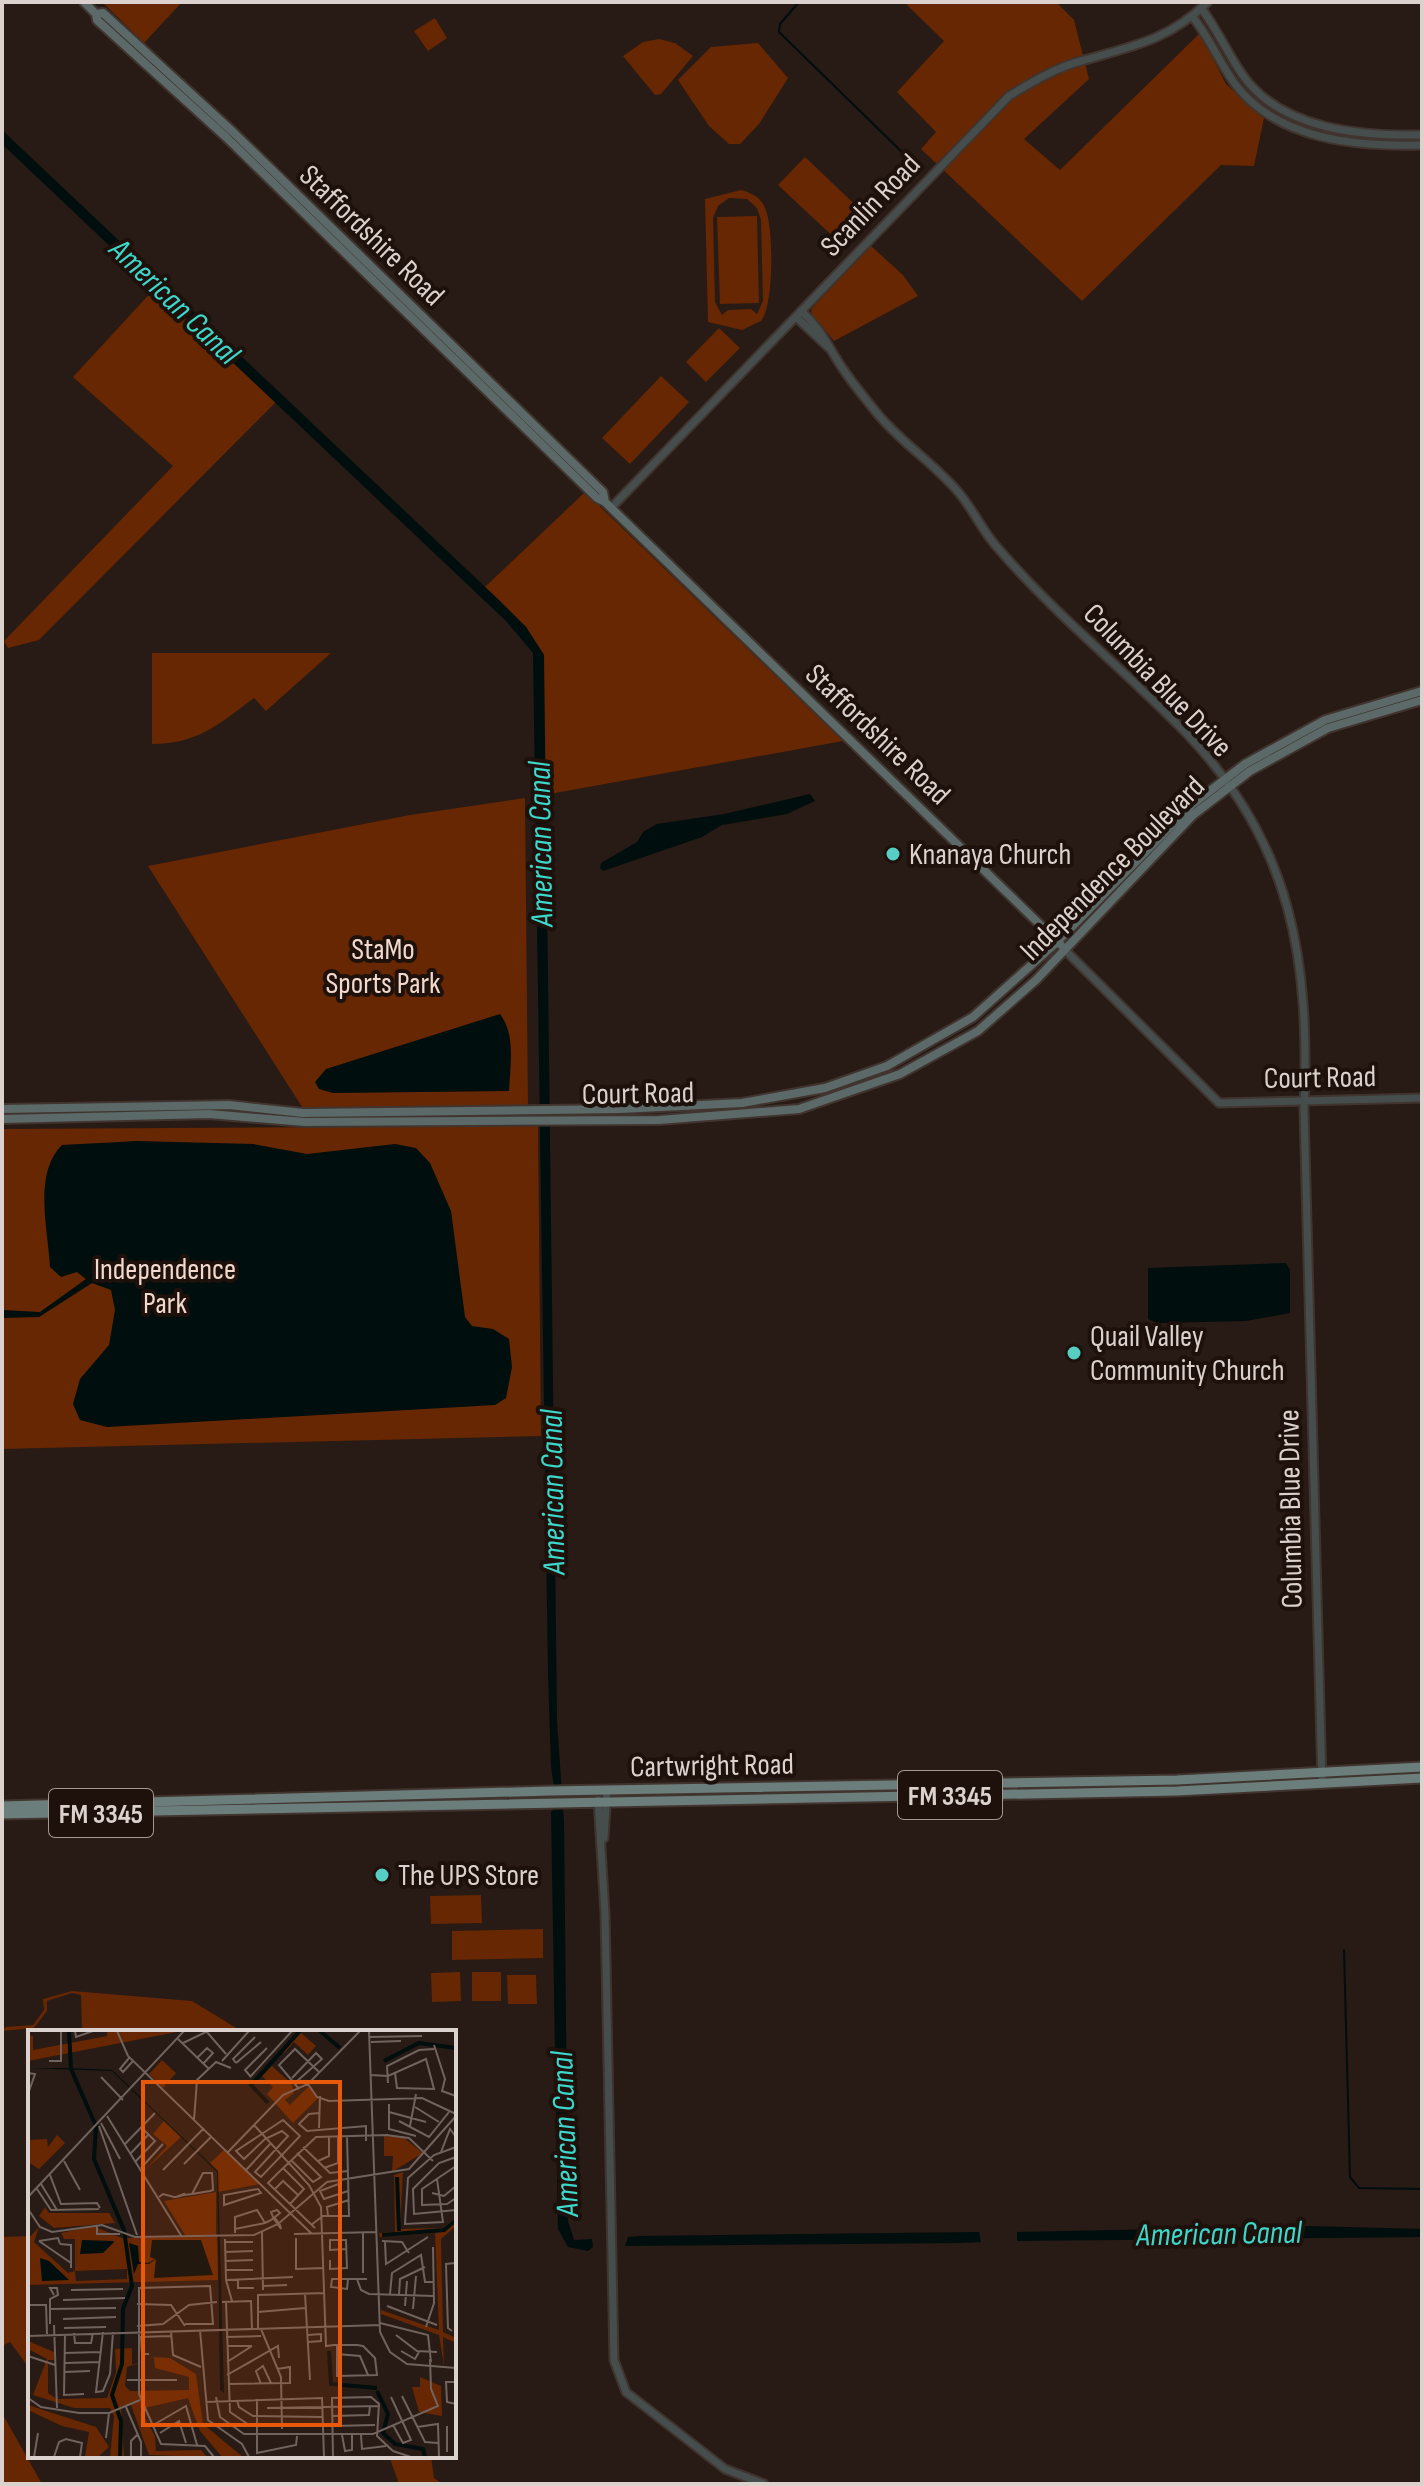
<svg xmlns="http://www.w3.org/2000/svg" width="1424" height="2486" viewBox="0 0 1424 2486" font-family="'Sofia Sans Condensed',sans-serif">
<style>
.green{fill:#672702;fill-rule:evenodd}
.water{fill:#000e0d}
.lines{fill:none;stroke-linecap:round;stroke-linejoin:round}
.stream{stroke:#000e0d;stroke-width:2}
.tertiary-casing{stroke:#41342e;stroke-width:11}
.secondary-casing{stroke:#41342e;stroke-width:12}
.primary-casing{stroke:#41342e;stroke-width:13}
.tertiary{stroke:#454e4d;stroke-width:7}
.secondary{stroke:#5b6968;stroke-width:8}
.primary{stroke:#6c7e7c;stroke-width:9}
.poi-dot{fill:#56cec4;stroke:#1e110b;stroke-width:3}
.labels{text-anchor:middle;stroke-width:8;stroke-linejoin:round;paint-order:stroke}
.shield{fill:#1e110b;stroke:#a29793;stroke-width:2}
.shield-label{font-size:28px;font-weight:bold;fill:#dbd1cd}
.street-label{font-size:30px;fill:#dbd1cd;stroke:#1e110b}
.poi-label{font-size:30px;fill:#dbd1cd;stroke:#1e110b;text-anchor:start}
.park-label{font-size:30px;fill:#f2d9ce;stroke:#1e110b}
.water-label{font-size:32px;font-style:italic;fill:#3dd8cc;stroke:#1e110b}
.inset-river{fill:none;stroke:#000e0d;stroke-width:4}
.inset-road{fill:none;stroke:#70635e;stroke-width:2}
.view{fill:#e8590c;fill-opacity:0.15;stroke:#e8590c;stroke-width:4}
.inset-edge{fill:none;stroke:#dbd1cd;stroke-width:4}
</style>
<rect width="100%" height="100%" fill="#281a14"/>
<path class="green" d="M102 2H182L144 43Z
M904 2H1056L1074 20 1089 79 1024 139 1060 170 1200 33 1226 84 1264 118 1254 166 1221 165 1082 301 921 149 936 132 897 92 944 41Z
M435 18 447 38 428 51 414 31Z
M659 39 675 43 693 56 661 94 655 95 623 56 643 42Z
M758 43 788 78 759 124 740 144H729L709 126 678 80 711 47Z
M805 157 866 215 840 243 778 185Z
M741 190C751 193 761 197 765 208 774 227 774 306 761 321L742 330 708 322 705 199ZM729 198 747 199 757 208 761 220 763 301 757 314 751 309 728 310 722 315 715 302 713 218 718 206Z
M757 216 759 303 720 304 717 217Z
M871 246 903 275 918 296 834 341 811 313 812 308Z
M155 288 276 402 39 640 8 648 4 641 173 466 73 377Z
M719 328 740 348 706 382 686 362Z
M661 376 689 402 630 464 602 438Z
M585 492 843 741 544 795V655L526 627 485 587Z
M331 653 266 711 254 698C219 724 198 744 152 744V653Z
M525 798 528 1107 304 1110 148 866 410 815Z
M538 1126 541 1436 2 1449V1129Z
M481 1895 482 1923 431 1924 430 1896Z
M543 1929V1958L452 1960V1931Z
M460 1972 461 2001 432 2002 431 1973Z
M472 1972H501V2001H472Z
M507 1975H536L537 2004H508Z
M72 1991 192 2001 243 2032H82L81 1995 72 1993 47 2001V2011L34 2028 2 2031 6 2027 33 2025 44 2010 43 1999Z
M30 2236V2367L29 2368 10 2342 2 2346V2237Z
M2 2413 42 2484H2Z
M389 2456H431L434 2478 442 2484H399Z"/>
<path class="water" d="M2 130 500 601 526 627 544 655 555 1546 557 1722 564 1822 568 2221 574 2240 592 2239 593 2247 588 2251 568 2247 558 2229 551 1812 557 1806 551 1767 548 1674 533 653 506 621 2 144Z
M810 794 815 801 787 814 722 825 702 837 603 871 600 868 601 863 637 842 643 832 657 824 724 814Z
M500 1014C516 1035 510 1066 509 1091L333 1093 319 1089 315 1082 326 1069Z
M137 1141 253 1144 307 1154 395 1144 416 1148 430 1163 451 1211 465 1317 472 1326 493 1329 509 1339 512 1367 506 1398 495 1405 107 1427 80 1420 73 1404 80 1379 109 1345 115 1310 111 1290 92 1283 39 1317 2 1318V1310L40 1312 86 1279 77 1272 61 1277 50 1267C48 1229 33 1174 62 1145Z
M1286 1263 1290 1270V1313L1246 1321 1158 1323 1148 1319V1268Z
M1308 2226 1422 2229V2237L1017 2241V2232Z
M979 2232 981 2242 960 2243 625 2246 628 2237 639 2236Z"/>
<g class="lines">
<path class="stream" d="M799 2 780 24 779 32 903 153
M1344 1950 1350 2177 1359 2188 1422 2189"/>
<g class="tertiary-casing">
<path id="tertiary" d="M1201 8C1218 30 1228 55 1244 77 1283 130 1361 136 1422 135
M1192 16C1209 37 1219 62 1235 84 1277 140 1357 147 1422 145
M801 311C823 330 827 346 843 369 853 384 865 398 876 412 900 442 934 463 959 493 973 509 982 531 997 547 1055 615 1125 670 1187 734 1293 845 1310 962 1304 1110L1322 1782
M796 317 829 348
M611 508 1009 96C1032 82 1055 68 1081 61 1133 46 1167 41 1208 2
M1064 949 1219 1103 1422 1098
M598 1800 605 1913 614 2360 626 2392 725 2469 764 2484
M604 1838 607 1791"/>
</g>
<g class="secondary-casing">
<path id="secondary" d="M84 2 96 14 97 20 227 138 597 498 605 502 1061 945
M96 14 103 13 233 132 603 492 605 502
M2 1109 229 1105 303 1113 620 1109 742 1103 825 1088 887 1066 973 1017 1057 942 1193 804 1245 764 1325 720 1422 691
M2 1119 209 1114 305 1122 659 1120 799 1109 900 1074 978 1031 1036 980 1193 815 1250 771 1328 728 1422 700"/>
</g>
<g class="primary-casing">
<path id="primary" d="M2 1806 550 1791 1177 1780 1422 1767
M2 1814 1177 1791 1422 1778"/>
</g>
<use href="#tertiary" class="tertiary"/>
<use href="#secondary" class="secondary"/>
<use href="#primary" class="primary"/>
</g>
<g class="poi-dot">
<circle cx="893" cy="854" r="8"/>
<circle cx="1074" cy="1353" r="8"/>
<circle cx="382" cy="1875" r="8"/>
</g>
<g class="labels">
<g class="shield">
<rect x="898" y="1771" width="104" height="48" rx="6"/>
<rect x="49" y="1789" width="104" height="48" rx="6"/>
</g>
<g class="shield-label">
<text x="950" y="1805">FM 3345</text>
<text x="101" y="1823">FM 3345</text>
</g>
<g class="street-label">
<text transform="translate(870 205) rotate(-46)" y="10">Scanlin Road</text>
<text transform="translate(372 235) rotate(44)" y="10">Staffordshire Road</text>
<text transform="translate(1158 680) rotate(46)" y="10">Columbia Blue Drive</text>
<text transform="translate(878 734) rotate(44)" y="10">Staffordshire Road</text>
<text transform="translate(1112 868) rotate(-45)" y="10">Independence Boulevard</text>
<text transform="translate(1320 1077) rotate(-1)" y="10">Court Road</text>
<text transform="translate(638 1093) rotate(-1)" y="10">Court Road</text>
<text transform="translate(1290 1509) rotate(-91)" y="10">Columbia Blue Drive</text>
<text transform="translate(712 1765) rotate(-1)" y="10">Cartwright Road</text>
</g>
<g class="poi-label">
<text x="909" y="864">Knanaya Church</text>
<text x="1090" y="1346">Quail Valley<tspan x="1090" dy="34">Community Church</tspan></text>
<text x="398" y="1885">The UPS Store</text>
</g>
<g class="park-label">
<text x="383" y="959">StaMo<tspan x="383" dy="34">Sports Park</tspan></text>
<text x="165" y="1279">Independence<tspan x="165" dy="34">Park</tspan></text>
</g>
<g class="water-label">
<text transform="translate(175 301) rotate(44)" y="11">American Canal</text>
<text transform="translate(540 844) rotate(-91)" y="11">American Canal</text>
<text transform="translate(552 1492) rotate(-91)" y="11">American Canal</text>
<text transform="translate(564 2134) rotate(-92)" y="11">American Canal</text>
<text transform="translate(1219 2233) rotate(-1)" y="11">American Canal</text>
</g>
</g>
<g transform="translate(28 2030)">
<rect width="428" height="428" fill="#281a14"/>
<path d="M79 1H154L0 31V5L5 6V20L79 6ZM271 1 288 16 280 25 266 12 256 23 252 20ZM134 30 148 43 135 58 121 44ZM244 36 264 54 266 63 257 70 262 75 281 56 290 68 265 93 239 64 245 57 234 46ZM136 91 153 107 116 141 139 116 125 104ZM29 105 37 113 11 139 0 132V110L19 109 20 117ZM356 106 375 107 395 123 364 142 365 126H356ZM196 120 232 154 190 162V142L182 133ZM375 142 372 199 415 198 428 187V196L413 209 415 302 428 308V313L415 307 416 336 411 305 353 284V280L411 300 407 203 352 207 351 203 367 202 366 145ZM188 162V205H157L136 171ZM17 177 21 183H81L87 193 26 198 11 186ZM65 196 94 208 189 207 190 250 0 255V209L11 197 6 212 40 243 47 241 48 251 99 249V239L47 241V209H36L33 203ZM0 311 26 322V330H20V363L29 369 79 368 88 342 87 319 104 318V336L125 327 142 328 168 344 175 394 215 427H194L172 401 160 368 112 379 127 406 128 421 173 420 179 427 121 425 103 375 93 378 96 427H82L86 386 82 378H46L5 365 19 329 0 319ZM126 327 127 338 161 347V360L102 361 97 356 99 337ZM392 347 413 356 414 386 391 382 384 357H392ZM0 375 68 397 81 417 70 427H57L61 402 34 396 0 380Z" fill="#672702" fill-rule="evenodd"/>
<path d="M0 38H40L84 40 190 141 196 363 192 360 189 142 84 41ZM54 210 85 211 86 212 75 223 52 224ZM124 210H173L185 245 126 248 128 229 121 234H110L106 244 101 213 110 216 111 232 120 233 127 229 122 227ZM12 228 21 231 41 250 14 251Z" fill="#000e0d"/>
<path class="inset-river" d="M41 1 43 38M292 1 312 18M356 31 391 13 428 18M43 39 68 96 66 129 96 200 104 256 95 279 94 334 84 365 93 391 92 427M240 73 223 55 272 1M369 147 371 201M354 205 416 200 428 190M301 321 303 354 349 358M349 361 360 384 355 403 367 414 395 419 397 427"/>
<path class="inset-road" d="M2 1H28M47 1 48 7 65 1M89 1 100 26 262 183M178 1 198 24M341 1 352 302 362 322 379 334 428 338M342 7 394 6M150 9 181 39M343 12 373 11M155 13 180 1M406 15 417 49 414 61 428 66M170 27 179 18 185 23 175 34M101 28 92 39 95 42 105 31M21 31H33V1M194 31 221 1M208 33 205 29 227 7M208 33 233 12M0 43 7 44 0 64M343 45 360 46 398 29 406 59 369 58 367 43M73 47 95 70M222 47 264 1M223 47 217 40 239 18M264 48 288 23 294 29 268 52M360 53 359 36 391 20 406 19M280 54 289 67 301 71 394 68 428 84M271 59 251 35 267 19 291 42M361 74V99L388 106M387 77 411 92M361 82 398 92M291 83 281 84 271 94 279 101 338 96V111M79 86 154 207M166 90 169 50 188 32 203 38M255 90 272 106 233 147 227 142 260 106 254 101 237 109 216 129 208 121ZM371 91 401 107 421 82M73 93 92 129M226 95 281 155 293 177 298 316 306 315H329L335 316 347 328 349 345 309 346V315M71 96 109 205M382 96 388 64M291 98 292 66M358 105 381 108 405 131M97 114 127 83M275 117 302 143 320 141M200 122 255 65 280 54 332 1M413 122 422 99 428 107M103 123 121 104M428 127 411 133 385 159 386 184 428 180M263 130 285 152 293 147 269 123M36 131 52 160M108 131 127 111 113 97M290 131 301 126V106M156 134 184 106M428 136 394 159V175L419 174 428 168M113 138 135 114M255 138 276 159 262 174M296 138 310 133V106M135 140 176 98M218 140 242 114M252 141 240 153 287 198M251 142 288 107 360 105M22 145 33 174 69 173 72 178M409 149 415 192 377 194 380 148 406 125 428 117M313 153 292 161 296 169 320 161M13 154 29 180M9 159 23 180 71 179M230 159 233 163 196 175V165ZM247 159 255 151 270 165M404 163 416 166 428 156M156 165 164 164 182 161 185 160 184 143H175L164 164M0 167 156 1M131 167 135 164 146 167H148L156 165V164L148 167M0 179 12 197 24 202 74 195 107 207 226 205 250 194 299 152 381 139 428 86M262 183 284 204M300 186 299 177 321 170M69 195V204H92M283 195 295 186H321L319 106M207 199 237 193 241 191 246 188 247 187 252 183 249 180 243 182 245 187 246 188V189L253 199 252 195 247 188H246L245 187M234 202 235 260M207 203V187L229 180 237 193M335 203V243M266 204 349 202M268 208V239L296 238M197 209 198 250 204 271M11 211 43 233M11 211 30 208 32 214M354 211 374 212 381 223M197 212H225M357 212 358 234 400 207M32 214 43 215V238M197 222 225 221M302 230V239L319 238 318 210H302V220L318 219M197 231 225 230M197 240H225M427 247 428 273M210 249V258H226M320 249 319 259 303 257 304 249H339M329 249 333 260 341 264 406 266M198 250 265 247M235 256 259 255M43 260 95 259M277 264 282 350M362 264 364 243 393 225 397 252H406M371 265 372 249 397 237M35 270 97 268M194 272 223 271 224 300M198 272 202 382 221 395 295 396M109 274 143 275 157 296M0 275H18L19 304M359 276 409 295M377 276 379 251M22 279 88 278M385 279 388 246M230 282 277 278M35 289 88 287M352 293 400 305 403 332M22 294V269L30 265 29 258H22L26 265M157 294H185L182 256 111 258V364L133 414 177 416 186 427M26 295 29 378M109 296 135 294 161 275 189 272M398 297 406 273 405 217M36 298 78 297M230 299V265L297 263M233 299 253 347 254 399M172 300 180 390 214 414 221 427M143 301 145 325 173 337M424 301 420 298 418 234 427 233V239M75 302 68 362 75 361 82 344 85 302M46 303 47 313H63L65 303M37 304 36 365 56 364M280 305 293 304V311L280 312M368 305 389 321 409 322M0 306 352 295M111 307 143 306M113 307 114 324H121M198 307 233 306M199 316H224M373 321 387 329 391 322M37 323 72 322M309 324 332 326 340 345M0 326 27 335M199 332 224 316M37 333 72 332M36 342 62 341M199 345 250 316 251 328M99 350H149M428 352H418L419 372 428 374M200 354 262 353V337L249 339M233 354 228 341 235 336 243 353M374 366 397 412 410 413M188 367 192 387 216 404H345L410 376 403 359 402 329M363 367 383 410 375 413 365 395M0 368 13 377 51 383H81L112 370M229 369V423L268 415 269 406M209 370 211 377 225 386 295 387M178 372 294 368 296 427M98 377 113 412V427M239 378 351 376M304 386 341 385 342 376M127 394 158 376 169 415M305 396 347 395M419 396V422M389 397 410 394 411 427M132 403 151 391 158 413M314 405 317 421 324 420V405M333 405 334 419 358 416M78 408 81 383M6 427 10 403M26 427 31 412 38 409 54 413 52 427M103 427V411L109 405M305 427 304 368 343 367 351 374 349 406 365 421 383 427"/>
<path class="view" d="M115 52H312V395H115Z"/>
<rect width="428" height="428" class="inset-edge"/>
</g>
<rect width="1424" height="2486" fill="none" stroke="#dbd1cd" stroke-width="8"/>
</svg>
